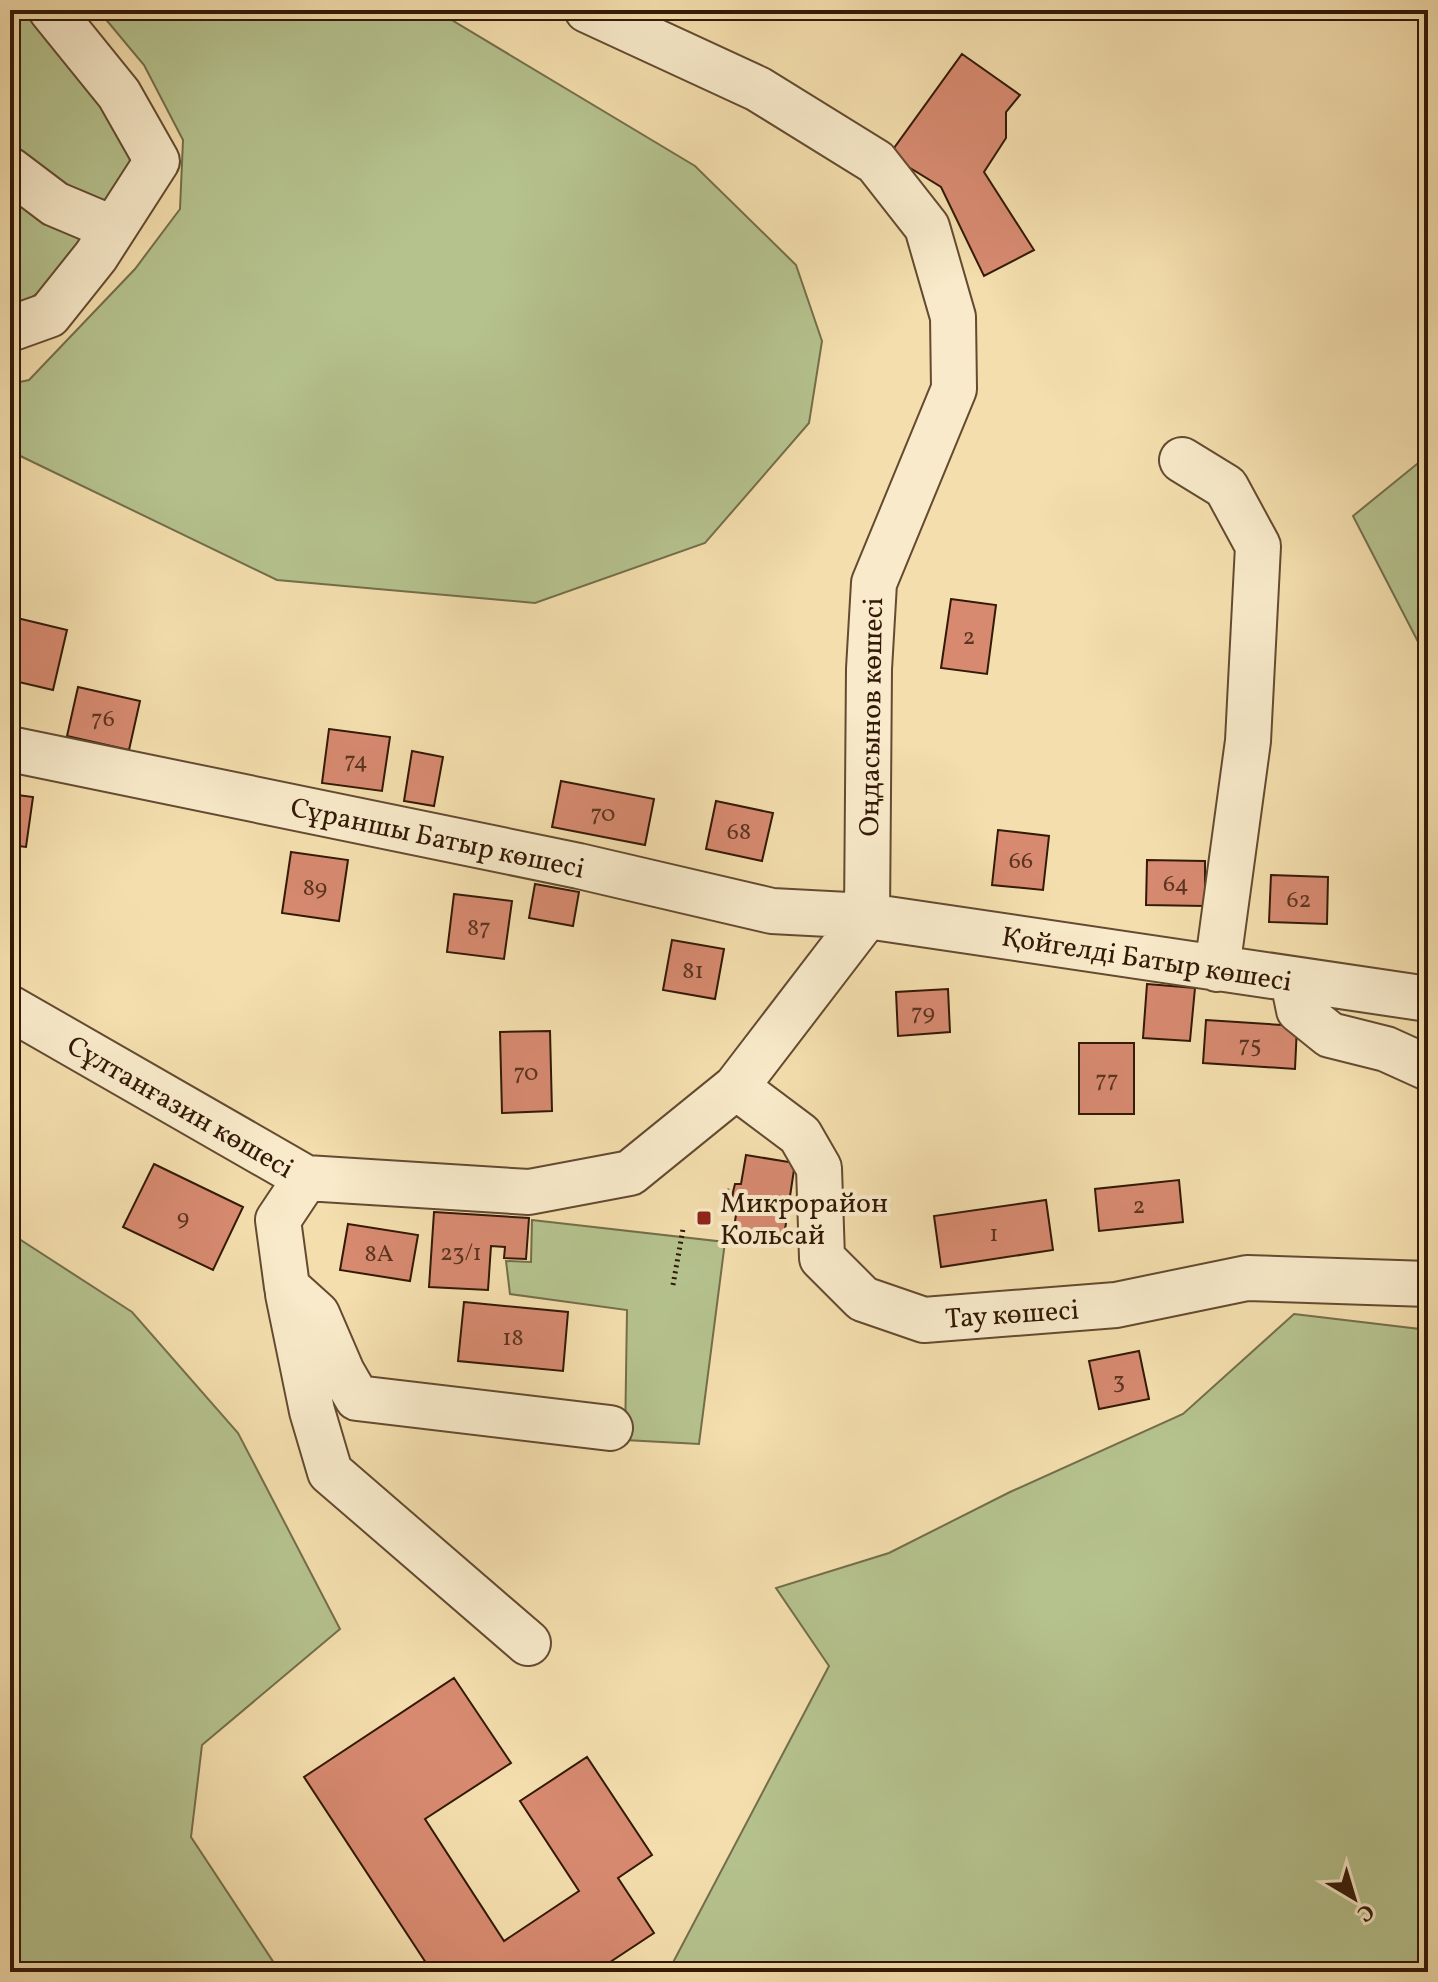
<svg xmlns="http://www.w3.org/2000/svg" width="1438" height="1982" viewBox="0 0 1438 1982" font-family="Vollkorn,serif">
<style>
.green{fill:#b5c28e;stroke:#746e4a;stroke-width:2}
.building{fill:#d78a70;stroke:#331907;stroke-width:2}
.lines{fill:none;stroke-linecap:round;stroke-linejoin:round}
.minor-casing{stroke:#634a30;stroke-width:48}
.path{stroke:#331907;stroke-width:5;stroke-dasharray:2 4;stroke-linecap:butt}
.minor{stroke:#f8eaca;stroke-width:44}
.poi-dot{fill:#8f2418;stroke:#f8eaca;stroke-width:3}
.labels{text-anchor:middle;stroke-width:8;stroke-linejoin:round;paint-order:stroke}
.number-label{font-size:24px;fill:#5c3521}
.street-label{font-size:28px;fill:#331907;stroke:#f8eaca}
.poi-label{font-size:28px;fill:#331907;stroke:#f8eaca;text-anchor:start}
</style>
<rect width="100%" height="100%" fill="#f4dead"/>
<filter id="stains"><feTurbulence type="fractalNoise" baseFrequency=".0025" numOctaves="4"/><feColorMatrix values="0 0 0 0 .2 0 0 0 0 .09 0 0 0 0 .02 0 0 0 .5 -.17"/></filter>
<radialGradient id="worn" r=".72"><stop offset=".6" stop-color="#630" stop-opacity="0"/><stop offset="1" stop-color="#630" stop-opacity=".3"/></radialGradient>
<path class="green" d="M10 10H27L81 63 136 160 65 273 17 308 10 307Z
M98 10H435L695 166 796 265 822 341 809 423 705 543 535 603 277 580 10 451V384L29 380 135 269 180 209 183 140 144 65Z
M1428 455V661L1353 516Z
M532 1220 725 1242 699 1444 625 1440 627 1310 510 1294 506 1261 531 1262Z
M10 1233 132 1312 238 1433 340 1629 202 1745 191 1837 280 1972H10Z
M1294 1314 1428 1330V1972H668L829 1666 776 1588 889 1553 1010 1492 1183 1414Z"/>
<path class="building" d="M962 54 1020 95 1006 112V138L984 172 1034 250 984 276 941 187 889 155Z
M951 599 996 605 987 674 941 668Z
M13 617 67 630 53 690 10 680V627Z
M78 687 140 701 129 750 67 736Z
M329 729 390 737 382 791 322 783Z
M412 751 443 757 434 806 404 801Z
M561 781 654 799 645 845 552 827Z
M10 794 33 797 26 847 10 845Z
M716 801 773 813 762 861 706 849Z
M998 830 1049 836 1043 890 992 885Z
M291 852 348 860 339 921 282 913Z
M1147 860 1205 861V906L1146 905Z
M1271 875 1328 877 1327 924 1269 922Z
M535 884 579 892 573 926 529 918Z
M454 894 512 901 504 959 447 952Z
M672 940 724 949 715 999 663 990Z
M1147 984 1195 988 1190 1041 1143 1038Z
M948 989 950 1032 898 1036 896 992Z
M1206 1020 1297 1026 1295 1069 1203 1063Z
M550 1031 552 1111 502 1113 500 1032Z
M1079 1043H1134V1114H1079Z
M746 1155 795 1163 783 1243 733 1235 738 1201 732 1200 733 1192 735 1184H741Z
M154 1164 243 1207 213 1270 123 1227Z
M1179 1180 1183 1222 1099 1231 1095 1189Z
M1046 1200 1053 1250 941 1267 934 1216Z
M434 1212 529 1218 526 1259 504 1258 505 1247 491 1246 488 1290 429 1287Z
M348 1224 418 1235 410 1281 340 1270Z
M464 1302 568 1312 563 1371 458 1361Z
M1139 1351 1149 1399 1099 1409 1089 1361Z
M454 1678 511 1763 425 1819 504 1941 579 1891 520 1801 587 1757 652 1855 618 1878 654 1933 595 1972H432L304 1777Z"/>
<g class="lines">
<g class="minor-casing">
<path id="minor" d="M587 10 758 89 876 162 927 227 953 317 954 389 874 583 869 669 867 916
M10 170 55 204 112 228
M10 329 49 315 96 256 157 161 119 94 51 10
M1182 460 1226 487 1258 546 1248 741 1217 969
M10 749 579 866 772 911 867 916 1428 999
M1293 981 1299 1010 1330 1035 1386 1049 1428 1068
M10 1008 306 1178 529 1192 630 1173 736 1087 867 916
M736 1087 800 1135 819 1168 822 1258 863 1299 924 1320 1116 1305 1247 1278 1428 1284
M306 1178 278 1220 287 1287 317 1314 342 1372 357 1398 610 1428
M288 1294 312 1411 330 1472 528 1643"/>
</g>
<path class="path" d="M727 1191 733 1192
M673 1285 683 1229"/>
<use href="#minor" class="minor"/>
</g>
<rect class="poi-dot" x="696" y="1210" width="16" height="16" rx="4"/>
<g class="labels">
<g class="number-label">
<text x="969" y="644">2</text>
<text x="103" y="726">76</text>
<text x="356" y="768">74</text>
<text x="603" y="821">70</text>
<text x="739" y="839">68</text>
<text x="1021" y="868">66</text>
<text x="1176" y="891">64</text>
<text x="315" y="895">89</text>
<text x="1299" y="907">62</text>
<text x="479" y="935">87</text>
<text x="693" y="978">81</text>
<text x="923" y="1020">79</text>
<text x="1250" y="1052">75</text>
<text x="526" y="1080">70</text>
<text x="1107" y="1087">77</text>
<text x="1139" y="1213">2</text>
<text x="183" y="1225">9</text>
<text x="994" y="1241">1</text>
<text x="461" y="1260">23/1</text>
<text x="379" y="1261">8А</text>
<text x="513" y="1345">18</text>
<text x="1119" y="1388">3</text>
</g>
<g class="street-label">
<text transform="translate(870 717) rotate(-89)" y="10">Оңдасынов көшесі</text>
<text transform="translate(438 837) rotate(12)" y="10">Сұраншы Батыр көшесі</text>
<text transform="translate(1147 958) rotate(9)" y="10">Қойгелді Батыр көшесі</text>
<text transform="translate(181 1106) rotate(30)" y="10">Сұлтанғазин көшесі</text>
<text transform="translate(1012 1313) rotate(-4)" y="10">Тау көшесі</text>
</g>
<g class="poi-label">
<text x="720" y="1212">Микрорайон<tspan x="720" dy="32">Кольсай</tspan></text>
</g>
</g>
<rect width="1438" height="1982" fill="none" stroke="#f4dead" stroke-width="40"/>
<rect x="12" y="12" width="1414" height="1958" fill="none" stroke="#331907" stroke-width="4"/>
<rect x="20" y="20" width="1398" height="1942" fill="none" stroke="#331907" stroke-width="2"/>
<g transform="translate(1354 1898) rotate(142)" stroke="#f8eaca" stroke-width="6" paint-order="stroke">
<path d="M0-6L14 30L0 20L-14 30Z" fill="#331907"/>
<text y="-12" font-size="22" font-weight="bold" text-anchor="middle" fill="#331907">С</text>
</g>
<rect width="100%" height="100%" filter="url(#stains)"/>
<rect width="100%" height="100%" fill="url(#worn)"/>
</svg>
